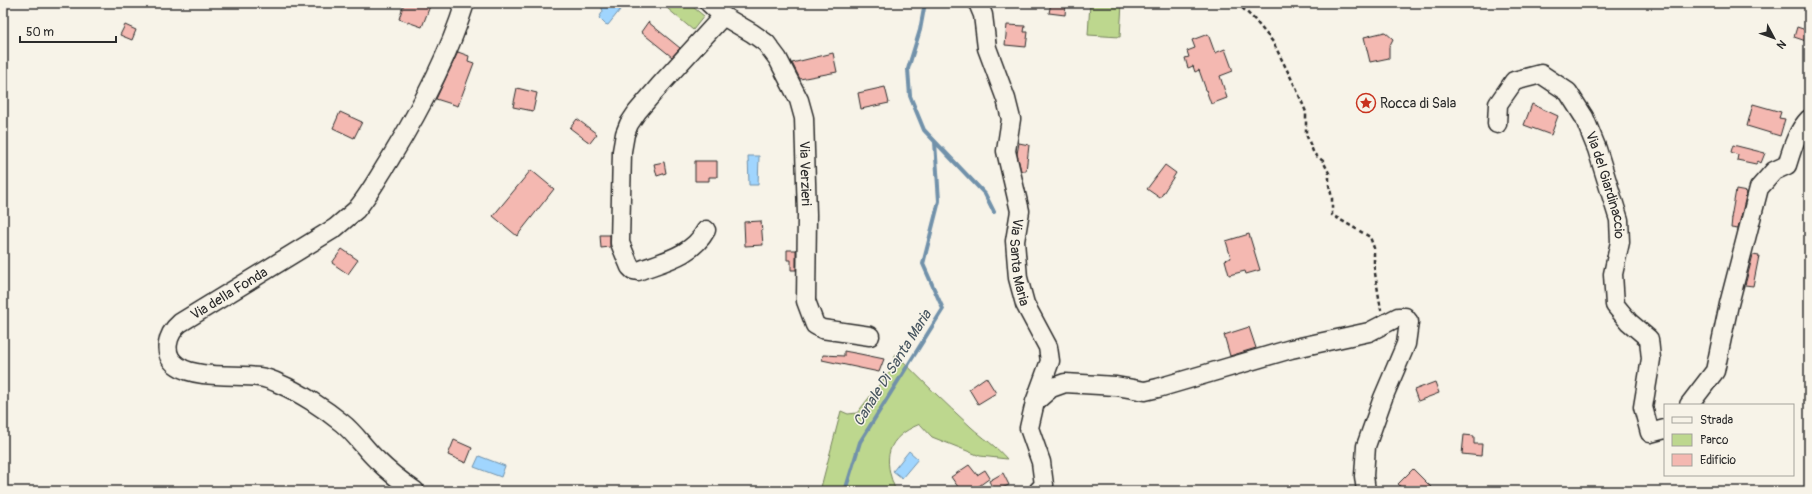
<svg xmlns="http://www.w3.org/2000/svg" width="1812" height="494" viewBox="0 0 1812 494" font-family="Pangolin,sans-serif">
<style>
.green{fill:#bdd78e;stroke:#74815c}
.water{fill:#a0d5fe;stroke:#7191aa}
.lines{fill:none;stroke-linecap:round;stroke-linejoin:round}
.stream{stroke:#7191aa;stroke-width:4}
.building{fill:#f4b8b1;stroke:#2b2b2b}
.minor-casing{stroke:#2b2b2b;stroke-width:21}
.path{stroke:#2b2b2b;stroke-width:2.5;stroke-dasharray:4 3;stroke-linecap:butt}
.minor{stroke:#f7f3e8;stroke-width:18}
.labels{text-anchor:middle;stroke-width:3;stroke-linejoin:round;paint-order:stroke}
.poi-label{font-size:14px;fill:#2b2b2b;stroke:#f7f3e8;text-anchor:start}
.street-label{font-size:14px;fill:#2b2b2b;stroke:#f7f3e8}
.water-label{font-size:15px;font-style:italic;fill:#485660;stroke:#f7f3e8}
</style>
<rect width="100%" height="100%" fill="#f7f3e8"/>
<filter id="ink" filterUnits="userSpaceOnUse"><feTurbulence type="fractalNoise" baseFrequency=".025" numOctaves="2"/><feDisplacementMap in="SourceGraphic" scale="8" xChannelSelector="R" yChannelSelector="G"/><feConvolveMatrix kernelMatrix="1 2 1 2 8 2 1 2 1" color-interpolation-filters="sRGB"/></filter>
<g filter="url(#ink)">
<path class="green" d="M661 3H688L704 16 693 30Z
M1090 3H1122L1120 37 1088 35Z
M896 354C920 379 945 403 971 427 983 438 996 446 1007 459L980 456 932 437 920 424C886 438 882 458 896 491H820L841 411 848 414 857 413 890 371Z"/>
<path class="water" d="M600 3H617L620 10 608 25 605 24 599 18 603 11Z
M748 156H759L758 185H749Z
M909 451 918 459 902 478 893 471Z
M479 456 505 466 501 477 474 467Z"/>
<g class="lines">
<path class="stream" d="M925 3 920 30 908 69 910 96 924 130 985 194 994 212
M845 491 860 442 943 309 923 264 939 201 935 142"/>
</g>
<path class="building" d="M404 3H420L430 6 422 27 399 19Z
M1051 3H1066L1065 15 1049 13Z
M648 22 680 48 672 57 641 32Z
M125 25 136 30 132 40 120 35Z
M1007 25 1025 26 1024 32H1028L1026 47 1005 45Z
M1797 27 1809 31V42L1794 37Z
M1385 32 1393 39 1389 47V58L1370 62 1364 37Z
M1208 34 1215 53 1225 49 1233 71 1220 76 1227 98 1211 104 1199 70 1195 72 1193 66 1188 68 1185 58 1189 57 1187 51 1195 48 1192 40Z
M458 52 469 56 468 61 474 63 458 106 436 99Z
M833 53 837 72 800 79 792 63Z
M885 87 889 103 861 109 858 93Z
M517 88 537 93 533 111 513 107Z
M1532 104 1558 116 1551 135 1524 125Z
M1753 104 1781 112 1779 118 1785 119 1780 136 1747 126Z
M340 112 362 122 354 138 333 128Z
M577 119 597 134 590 143 570 128Z
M1019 143 1029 145 1026 171H1021L1017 154Z
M1733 145 1765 153 1761 163 1758 161 1756 164 1737 160 1738 155 1731 152Z
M695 161H717V177H709V181H695Z
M664 162 666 173 657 176 654 164Z
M1165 165 1176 173 1160 198 1147 189Z
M531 170 554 189 517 236 493 216Z
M1736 190 1747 192 1738 229 1731 228 1732 218H1731Z
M761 221 763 245 745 246 744 222Z
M1249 234 1260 270 1246 274 1245 271 1229 275 1225 260 1231 258 1226 241Z
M600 235H610V247L601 248Z
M342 249 358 260 348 274 332 263Z
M787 250H796V270H791V260H787Z
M1753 255 1759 256 1753 286 1745 285Z
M1249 327 1256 348 1230 356 1224 335Z
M844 351 860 354 884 359 879 372 822 360 823 355 844 356Z
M986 377 996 393 978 404 969 389Z
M1435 382 1439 393 1418 401 1414 390Z
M1464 435 1474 436V444H1482L1481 456 1462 454Z
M454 440 472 448 466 463 448 455Z
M969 465 977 475 985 470 990 478 972 491H961L951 477Z
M1413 469 1435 491H1405L1398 484Z
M1003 473 1009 485 994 491 989 481Z"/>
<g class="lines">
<g class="minor-casing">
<g id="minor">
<path id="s1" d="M709 3 723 16 752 33 766 43 778 59 799 100 804 118 807 215 806 301 815 325 822 329 870 336"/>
<path id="s2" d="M978 3 983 15 987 48 1006 99 1011 119 1006 151 1020 211 1015 241 1018 278 1025 304 1048 347 1050 361 1035 402 1029 428 1041 462 1044 485 1038 491"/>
<path id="s3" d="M1497 124 1498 104 1514 81 1541 74 1568 92 1584 117 1597 149 1619 220 1620 242 1613 274 1615 305 1629 322 1649 339 1651 359 1643 407 1650 433 1665 429"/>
<path d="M706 230C692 256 664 261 638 271L633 270 630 267 620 243 622 151 625 134 629 124 637 112 660 85 723 16"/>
<path d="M1035 402 1051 388 1065 383 1116 386 1145 391 1158 388 1291 349 1369 332 1398 317H1405L1409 322 1406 344 1383 398 1366 446 1364 476 1366 491"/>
<path d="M1689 405 1715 371 1729 304 1759 188 1774 171 1787 165C1792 149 1797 131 1809 119"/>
<path id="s4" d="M415 491C402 482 389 472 377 460 365 449 355 433 342 423 325 409 299 392 280 384 274 381 266 378 259 377 238 374 196 379 178 366 161 355 167 334 180 323L335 228C342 222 349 216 356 210 369 195 379 176 390 159 420 110 448 58 465 3"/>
</g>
</g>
<path class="path" d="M1237 3 1254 19 1273 42 1296 88 1306 112V134L1314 154 1323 161 1329 173V185L1332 198V215L1370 237 1374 248V267L1381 310"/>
<use href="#minor" class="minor"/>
</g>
</g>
<defs>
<g id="sight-ring" transform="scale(1)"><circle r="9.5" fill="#f7f3e8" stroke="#c8321e" stroke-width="1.5"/><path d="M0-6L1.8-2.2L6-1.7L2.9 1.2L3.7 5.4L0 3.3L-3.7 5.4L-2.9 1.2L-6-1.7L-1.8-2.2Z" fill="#c8321e"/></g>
</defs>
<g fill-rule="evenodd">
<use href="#sight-ring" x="1366" y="103"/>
</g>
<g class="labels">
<g class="poi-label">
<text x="1380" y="108">Rocca di Sala</text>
</g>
<g class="street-label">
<text dy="5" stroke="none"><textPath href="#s1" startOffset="210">Via Verzieri</textPath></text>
<text dy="5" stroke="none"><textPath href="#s3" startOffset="210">Via del Giardinaccio</textPath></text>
<text dy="5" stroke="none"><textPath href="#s2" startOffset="267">Via Santa Maria</textPath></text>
<text dy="5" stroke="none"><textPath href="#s4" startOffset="386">Via della Fonda</textPath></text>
</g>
<g class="water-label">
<text transform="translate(892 368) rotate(-58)" y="5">Canale Di Santa Maria</text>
</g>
</g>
<rect width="1812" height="494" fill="none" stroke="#f7f3e8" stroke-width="16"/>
<rect x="8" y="8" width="1796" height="478" fill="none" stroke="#2b2b2b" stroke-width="1.5" filter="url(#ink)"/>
<rect x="1664" y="404" width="130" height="72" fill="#f7f3e8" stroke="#a5a39c"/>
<rect x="1672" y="417" width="20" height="6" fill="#f7f3e8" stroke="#a5a39c"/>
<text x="1700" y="424" font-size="12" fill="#2b2b2b">Strada</text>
<rect x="1672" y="434" width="20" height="12" fill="#bdd78e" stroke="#a5a39c"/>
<text x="1700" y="444" font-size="12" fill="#2b2b2b">Parco</text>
<rect x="1672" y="454" width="20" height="12" fill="#f4b8b1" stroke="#a5a39c"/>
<text x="1700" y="464" font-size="12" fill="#2b2b2b">Edificio</text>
<g transform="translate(1774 38) rotate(131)" stroke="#f7f3e8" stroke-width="3" paint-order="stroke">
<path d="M0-3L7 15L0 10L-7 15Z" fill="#2b2b2b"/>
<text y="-6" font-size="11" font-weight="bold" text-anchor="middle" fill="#2b2b2b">N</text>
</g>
<path d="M20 36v6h96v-6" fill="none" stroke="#2b2b2b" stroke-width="2"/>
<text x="26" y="36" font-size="12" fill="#2b2b2b" stroke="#f7f3e8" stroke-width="3" paint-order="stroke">50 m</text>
</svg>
